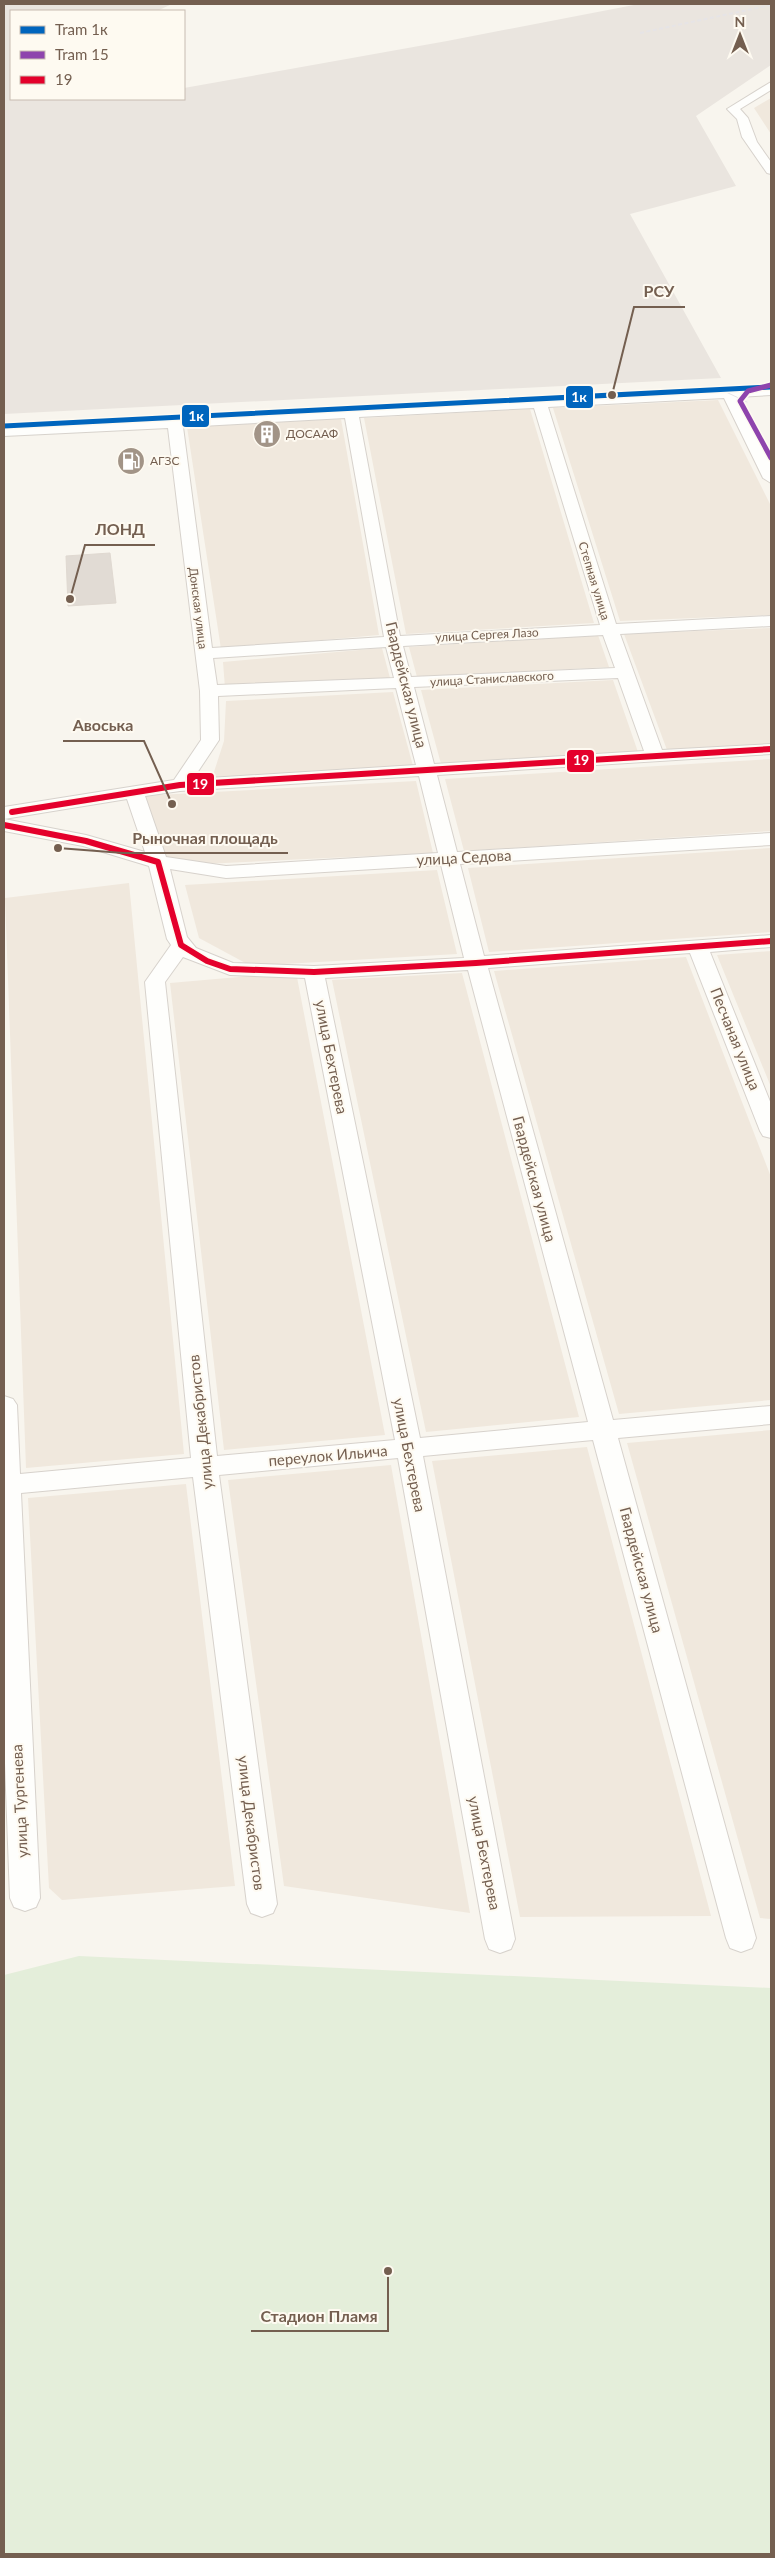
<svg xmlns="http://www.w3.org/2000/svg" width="775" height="2558" viewBox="0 0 775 2558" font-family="Lato,sans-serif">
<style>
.residential{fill:#f0e8dd}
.industrial{fill:#eae5df}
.green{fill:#e4eeda}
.building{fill:#e1dbd4;stroke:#e0d9d1}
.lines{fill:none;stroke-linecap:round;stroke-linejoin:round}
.minor-casing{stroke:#d7d2cc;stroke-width:2}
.minor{fill:#fefefc;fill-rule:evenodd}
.tram{stroke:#e6e4e6;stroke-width:1}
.rail{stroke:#e6e4e6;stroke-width:2;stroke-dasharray:4 2.5;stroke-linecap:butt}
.bus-1-casing{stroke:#fefaf1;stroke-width:9}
.bus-1{stroke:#e4002b;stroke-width:6}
.tram-1-casing{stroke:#fefaf1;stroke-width:8}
.tram-2-casing{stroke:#fefaf1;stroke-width:8}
.tram-1{stroke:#0065bd;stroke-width:5}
.tram-2{stroke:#8e44ad;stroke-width:5}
.labels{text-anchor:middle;stroke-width:4;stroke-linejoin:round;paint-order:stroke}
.far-poi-label{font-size:12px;fill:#745f50;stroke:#fefaf1;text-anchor:start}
.far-street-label{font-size:12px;fill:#745f50;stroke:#fefaf1}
.street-label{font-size:15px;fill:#745f50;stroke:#fefaf1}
.leader{fill:none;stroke:#745f50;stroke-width:2}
.callout-dot{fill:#745f50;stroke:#fefaf1;stroke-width:2}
.callout-label{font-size:16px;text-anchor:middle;font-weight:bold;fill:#745f50;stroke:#fefaf1;stroke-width:4;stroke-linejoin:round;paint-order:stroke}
.line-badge{stroke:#fefaf1;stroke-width:2}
.badge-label{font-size:14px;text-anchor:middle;font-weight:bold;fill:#fff}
</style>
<rect width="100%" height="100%" fill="#f8f5ee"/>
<path class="residential" d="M771 98V134L754 108Z
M718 400 771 506V615L620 621 553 408Z
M530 409 594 623 406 634 364 418Z
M341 419 379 635 221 649 187 427Z
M771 628V744L667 750 624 634Z
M598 635 609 667 417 677 409 647Z
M382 648 390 678 225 688 223 662Z
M613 680 638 752 441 764 421 690Z
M393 692 413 766 212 778 224 741 226 701Z
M771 759V831L464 851 445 779Z
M416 781 433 853 161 866 139 796Z
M771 848V932L489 952 468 868Z
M437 870 457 954 251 966 199 938 185 885Z
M129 883 184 1454 26 1468 5 898Z
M771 951V1087L717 955Z
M686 957 771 1177V1400L619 1414 494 971Z
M296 972 385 1435 224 1450 170 983Z
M462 973 579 1417 426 1432 332 980Z
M771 1430V1919L760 1918 627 1443Z
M587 1447 711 1916 520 1917 432 1461Z
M391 1465 470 1913 284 1886 228 1480Z
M186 1484 235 1886 62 1900 49 1888 28 1498Z"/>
<path class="industrial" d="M4 4H172L157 11H11V99H184V88L447 41 639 4H771V65L696 116 736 186 630 214 721 378 4 414Z"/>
<path class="green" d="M79 1956 771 1988V2554H4V1975Z"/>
<path class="building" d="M110 553 116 603 68 606 66 556Z"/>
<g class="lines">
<g class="minor-casing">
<path id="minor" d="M771 82V90L740 109 748 118 757 142 771 162V174L767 173 742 137 737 119 727 109Z
M771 387V395L738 397 771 463V483L763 478 724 398 548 407 616 624 771 616V626L620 634 662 750 771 744V754L437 775 457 852 771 833V845L460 864 484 956 771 935V947L710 952 771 1104V1138L763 1136 760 1131 690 953 488 968 613 1420 771 1406V1424L618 1438 756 1938 752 1948 741 1952 730 1948 726 1938 593 1440 423 1456 515 1939 511 1949 500 1953 489 1949 485 1939 398 1458 219 1475 277 1904 273 1913 262 1917 251 1913 247 1904 193 1477 21 1493 40 1898 36 1907 25 1911 14 1907 10 1898 4 1736V1396L13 1399 17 1405 20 1474 191 1458 145 982 171 945 167 939 149 866 83 846 4 831V819L86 835 145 852 127 799 4 819V807L174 780 201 740 200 691 168 428 4 436V428ZM534 408 600 625 400 636 359 417ZM345 418 384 637 212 648 183 427ZM603 635 615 668 411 677 403 646ZM386 647 394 678 217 685 213 658ZM618 678 644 751 434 764 414 687ZM396 688 416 765 193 779 219 740 218 696ZM419 776 438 853 226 866 166 857 145 796 180 791ZM441 865 464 958 314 966 233 963 196 948 187 937 170 869 226 878ZM183 957 230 975 305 978 395 1440 217 1456 165 982ZM468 970 588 1422 420 1438 325 978Z"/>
</g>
<use href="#minor" class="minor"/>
<path class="tram" d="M695 389 726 392 747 402"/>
<path class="rail" d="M640 33 771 5"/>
<g class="bus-1-casing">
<path id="bus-1" d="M12 812 180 785 771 749
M4 825 86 841 158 862 181 945 207 961 230 969 314 972 476 963 771 941"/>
</g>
<use href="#bus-1" class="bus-1"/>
<g class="tram-1-casing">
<path id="tram-1" d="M4 426 771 387"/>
</g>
<g class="tram-2-casing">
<path id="tram-2" d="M771 385 748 391 740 401 771 458"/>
</g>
<use href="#tram-1" class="tram-1"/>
<use href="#tram-2" class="tram-2"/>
</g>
<defs>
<g id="building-disc" transform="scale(1.4375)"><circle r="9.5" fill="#a29487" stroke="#fefaf1"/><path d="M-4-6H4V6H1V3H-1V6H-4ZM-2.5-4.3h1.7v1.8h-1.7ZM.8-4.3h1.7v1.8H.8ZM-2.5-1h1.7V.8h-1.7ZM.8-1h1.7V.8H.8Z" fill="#fff"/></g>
<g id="fuel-disc" transform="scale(1.4375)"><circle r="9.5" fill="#a29487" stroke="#fefaf1"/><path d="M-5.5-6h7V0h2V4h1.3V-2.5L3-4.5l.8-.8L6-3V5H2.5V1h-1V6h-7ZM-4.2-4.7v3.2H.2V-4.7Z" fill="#fff"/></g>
</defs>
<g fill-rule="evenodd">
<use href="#building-disc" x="267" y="434"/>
<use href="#fuel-disc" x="131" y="461"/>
</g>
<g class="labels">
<g class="far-poi-label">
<text x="286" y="438">ДОСААФ</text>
<text x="150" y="465">АГЗС</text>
</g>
<g class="far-street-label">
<text transform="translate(594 581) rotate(73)" y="4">Степная улица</text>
<text transform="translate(198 608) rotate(83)" y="4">Донская улица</text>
<text transform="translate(487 635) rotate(-3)" y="4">улица Сергея Лазо</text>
<text transform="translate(492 679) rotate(-3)" y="4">улица Станиславского</text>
</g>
<g class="street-label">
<text transform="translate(406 685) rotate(76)" y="5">Гвардейская улица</text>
<text transform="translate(464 858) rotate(-3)" y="5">улица Седова</text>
<text transform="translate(735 1039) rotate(68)" y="5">Песчаная улица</text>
<text transform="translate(331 1057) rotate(79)" y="5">улица Бехтерева</text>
<text transform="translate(534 1179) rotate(75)" y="5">Гвардейская улица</text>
<text transform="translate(201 1422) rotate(-96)" y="5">улица Декабристов</text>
<text transform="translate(409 1455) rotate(79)" y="5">улица Бехтерева</text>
<text transform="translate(328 1456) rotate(-5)" y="5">переулок Ильича</text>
<text transform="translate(641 1570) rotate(75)" y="5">Гвардейская улица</text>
<text transform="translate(20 1801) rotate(-93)" y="5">улица Тургенева</text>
<text transform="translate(251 1823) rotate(83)" y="5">улица Декабристов</text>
<text transform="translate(484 1853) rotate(79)" y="5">улица Бехтерева</text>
</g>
</g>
<path class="leader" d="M612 395L634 307H685M70 599L85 545H155M172 804L144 741H63M58 848L123 853H288M388 2271L388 2331H251"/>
<g class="callout-dot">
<circle cx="612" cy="395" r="5"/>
<circle cx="70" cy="599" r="5"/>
<circle cx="172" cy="804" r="5"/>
<circle cx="58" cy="848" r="5"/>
<circle cx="388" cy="2271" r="5"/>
</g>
<g class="callout-label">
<text x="659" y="297">РСУ</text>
<text x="120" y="535">ЛОНД</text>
<text x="103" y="731">Авоська</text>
<text x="205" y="844">Рыночная площадь</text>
<text x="319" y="2322">Стадион Пламя</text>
</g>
<g class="line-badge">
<rect x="565" y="385" width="29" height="24" rx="5" fill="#0065bd"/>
<rect x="181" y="404" width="29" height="24" rx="5" fill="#0065bd"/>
<rect x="566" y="749" width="29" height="24" rx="5" fill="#e4002b"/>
<rect x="186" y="772" width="29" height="24" rx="5" fill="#e4002b"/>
</g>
<g class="badge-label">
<text x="579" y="402">1к</text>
<text x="196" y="421">1к</text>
<text x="581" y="765">19</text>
<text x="200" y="789">19</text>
</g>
<rect width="775" height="2558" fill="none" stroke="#745f50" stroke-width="10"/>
<rect x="10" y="10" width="175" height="90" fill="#fefaf1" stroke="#c7bcb1"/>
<rect x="20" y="26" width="25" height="8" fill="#0065bd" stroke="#c7bcb1"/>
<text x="55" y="35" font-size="15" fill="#745f50">Tram 1к</text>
<rect x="20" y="51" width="25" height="8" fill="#8e44ad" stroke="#c7bcb1"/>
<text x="55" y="60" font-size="15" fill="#745f50">Tram 15</text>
<rect x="20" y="76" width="25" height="8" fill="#e4002b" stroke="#c7bcb1"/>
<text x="55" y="85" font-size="15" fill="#745f50">19</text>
<g transform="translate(740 35)" stroke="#fefaf1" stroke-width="4" paint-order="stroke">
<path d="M0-4L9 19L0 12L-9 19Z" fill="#745f50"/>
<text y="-8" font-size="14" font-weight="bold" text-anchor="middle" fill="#745f50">N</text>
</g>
</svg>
